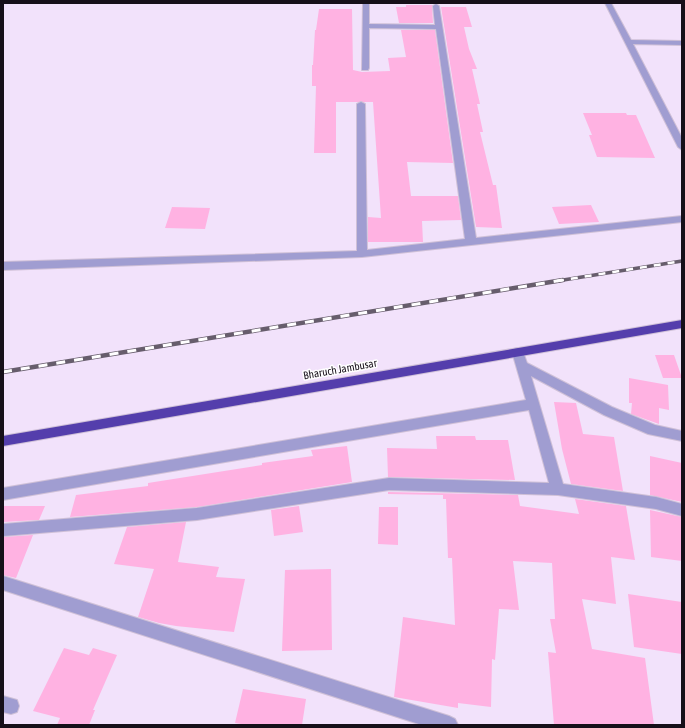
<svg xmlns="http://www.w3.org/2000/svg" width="685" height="728" viewBox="0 0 685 728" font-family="'Asap Condensed',sans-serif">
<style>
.building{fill:#ffb2e2}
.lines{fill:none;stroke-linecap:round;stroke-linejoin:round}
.minor-casing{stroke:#cfc0d7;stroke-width:2}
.highway-casing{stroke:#cfc0d7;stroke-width:2}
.minor{fill:#a09dd1;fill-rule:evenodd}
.highway{fill:#543eac;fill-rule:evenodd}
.rail-far1-casing{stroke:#675d6c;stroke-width:3.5}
.rail-casing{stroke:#675d6c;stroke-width:4.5}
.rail-far1{stroke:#fff;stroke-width:2.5;stroke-dasharray:7;stroke-linecap:butt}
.rail{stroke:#fff;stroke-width:3;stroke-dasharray:9;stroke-linecap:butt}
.labels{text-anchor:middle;stroke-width:3;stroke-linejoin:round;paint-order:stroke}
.street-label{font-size:11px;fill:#160f19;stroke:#fff}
</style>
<rect width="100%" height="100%" fill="#f2e2fb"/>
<path class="building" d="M406 5H432L433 23H399L396 7H406Z
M441 7H466L472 27H464L469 49 477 69H472L480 104H477L483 132H480L493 185H496L502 228 476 227Z
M319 9H352L353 70 362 72 390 71 388 58 406 57 401 30H435L453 163 407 162 411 196H458L461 220 422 221 423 242H368V217L381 218 373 102H336V153H314L316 86H312V65H313L315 30H316Z
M583 113H626L627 115H636L655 158 597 157 589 135H592Z
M591 205 599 222 559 224 552 207Z
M172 207 210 208 205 229 165 228Z
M655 355H674L682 378H663Z
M629 378 668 385 669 410 659 408V424L631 414 632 403H629Z
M554 402 576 403 583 434 614 437 623 491 571 484 562 449Z
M436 436H475L476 440H508L515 480 388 477 387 448 437 449Z
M347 446 352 482 197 507 70 517 76 495 148 486V483L262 465V463L313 456 311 450Z
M650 456 682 463V502L650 495Z
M388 492 518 495 520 506 579 514 575 499 626 506 635 560 611 557 616 604 582 599 592 649 645 658 654 725H554L548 652 556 653 550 619H555L552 563 513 561 519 610 499 609 495 660 492 659 491 707 458 703V708L394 697 403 617 455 625 452 558H448L446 499H443V495L388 494Z
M3 506H45L39 520 3 522Z
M299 506 303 532 274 536 271 510Z
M379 507H398V545L378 544Z
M650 510 682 517V561L651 557Z
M186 522 178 562 219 567 216 577 245 579 234 632 176 626 159 623 138 617 154 569 114 564 127 527Z
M33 535 16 578 3 575V537Z
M331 569 332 650 282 651 285 570Z
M628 594 682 602V654L634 647Z
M64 648 89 655 93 648 117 655 93 710H95L89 725H57L60 718 33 711Z
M243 689 306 699 302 725H247L235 723Z"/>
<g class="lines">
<g class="minor-casing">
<path id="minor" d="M363 3 369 4V24L435 25 433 6 436 4 439 6 476 238 682 216V222L362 257 3 270V262L357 251V104L361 102 365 104 367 250 465 239 436 29 369 28V68L368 70H362Z
M605 3H611L631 40 682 41V45L633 44 682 138V150L678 147Z
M518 348 522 349 527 363 612 407 655 425 682 431V441L648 434 604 415 531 376 563 484 656 497 682 504V516L656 509 558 495 389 490 197 520 3 536V524L197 508 389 478 549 483 529 410 3 500V488L526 400 512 352 514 349Z
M3 576 449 716 455 719 458 725H422L3 590Z
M3 696 17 700 19 706 17 712 11 714 3 712Z"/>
</g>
<g class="highway-casing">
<path id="highway" d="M682 320V328L3 446V436Z"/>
</g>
<use href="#minor" class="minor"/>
<use href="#highway" class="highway"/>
<g class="rail-far1-casing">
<path id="rail-far1" d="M557 281 682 261"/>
</g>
<g class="rail-casing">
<path id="rail" d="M3 372 563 280"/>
</g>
<use href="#rail-far1" class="rail-far1"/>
<use href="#rail" class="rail"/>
</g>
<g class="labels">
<g class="street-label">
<text transform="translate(340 369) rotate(-10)" y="4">Bharuch Jambusar</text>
</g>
</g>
<rect width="685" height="728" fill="none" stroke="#160f19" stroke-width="8"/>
</svg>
